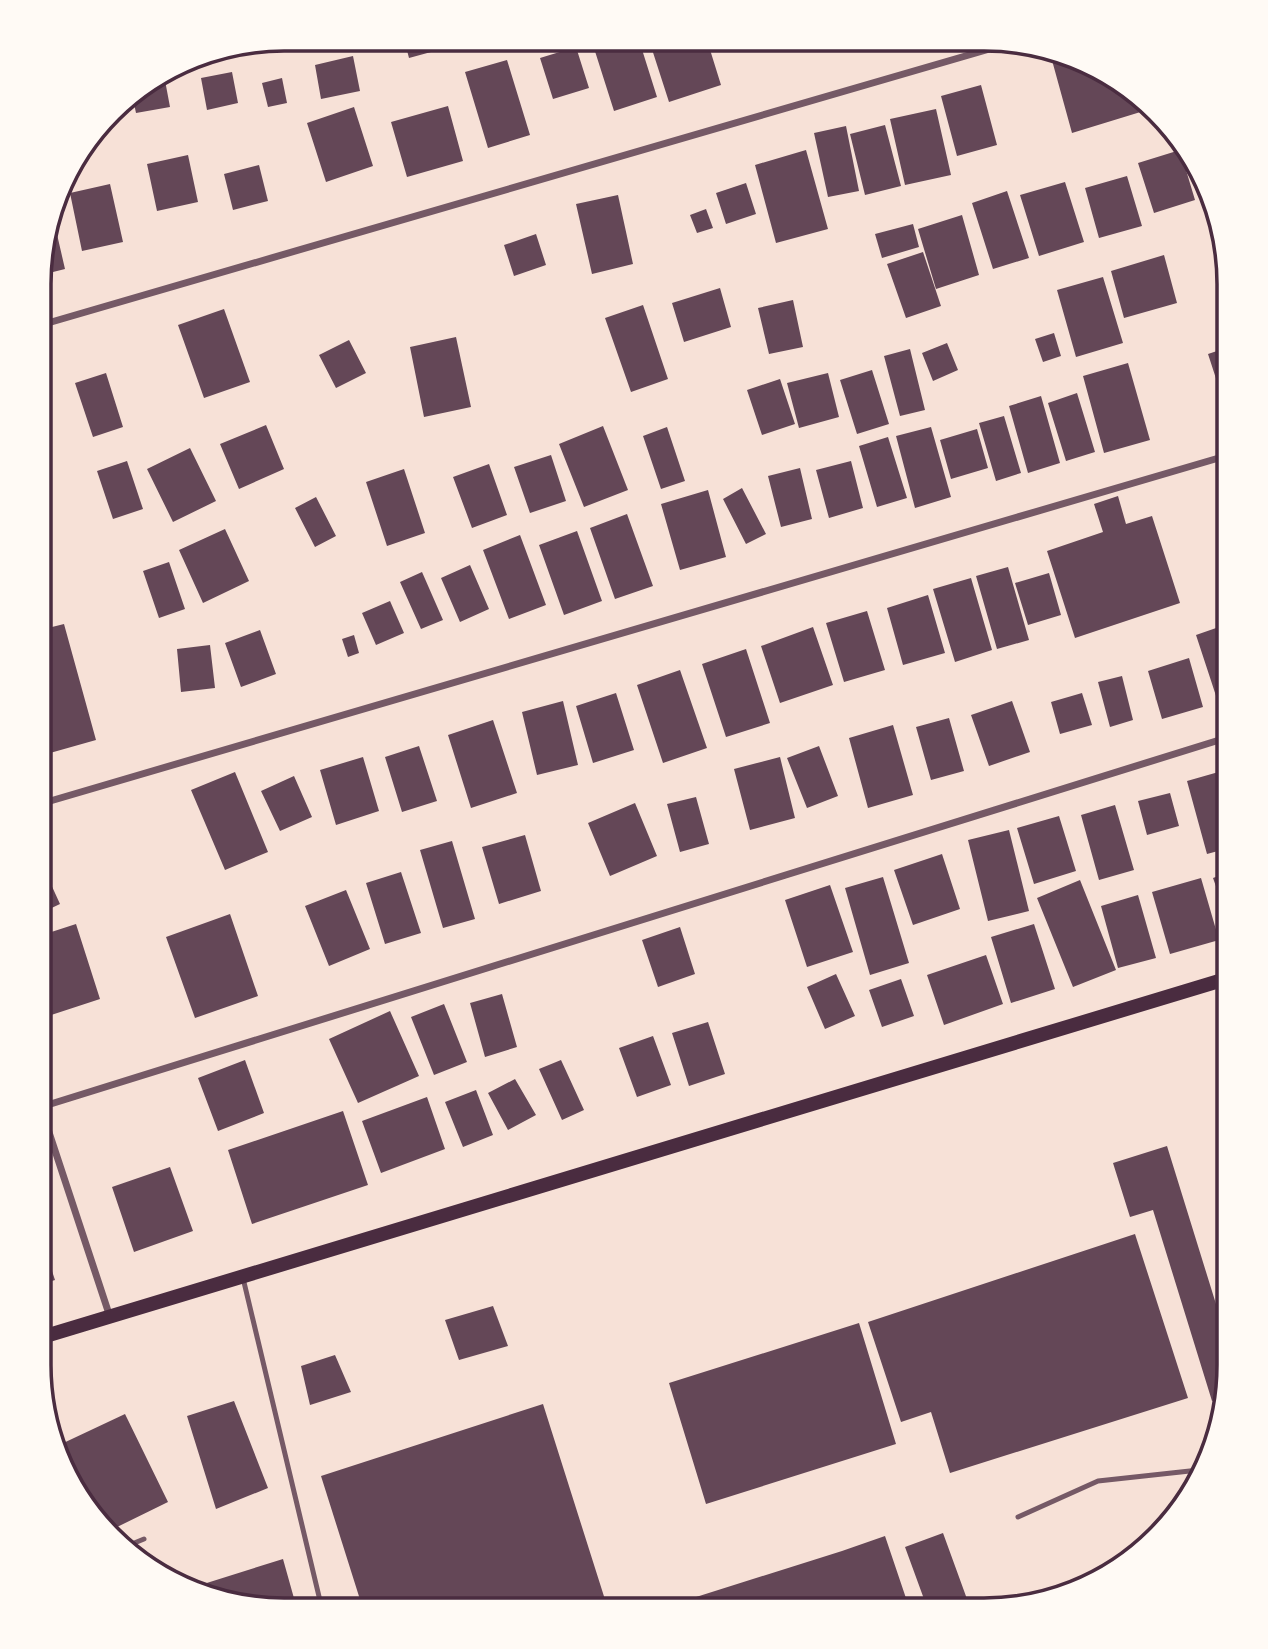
<svg xmlns="http://www.w3.org/2000/svg" width="1268" height="1649" viewBox="0 0 1268 1649" font-family="Signika,sans-serif">
<style>
.building{fill:#644757}
.lines{fill:none;stroke-linecap:round;stroke-linejoin:round}
.service{stroke:#755966;stroke-width:5}
.minor{stroke:#755966;stroke-width:7}
.secondary{stroke:#4a2c40;stroke-width:14}
.rim{fill:none;stroke:#4a2c40;stroke-width:3.5}
</style>
<rect width="100%" height="100%" fill="#f7e1d7"/>
<path class="building" d="M404 39H439L442 49 409 58Z
M610 39 639 40 657 97 614 111 593 45Z
M649 40H707L721 85 669 102Z
M576 47 589 88 553 99 540 58Z
M1050 53 1121 80 1147 110 1072 133Z
M353 56 360 91 321 99 315 65Z
M507 60 530 135 488 148 465 72Z
M232 72 238 103 207 110 201 78Z
M164 75 170 107 136 113 132 94Z
M282 78 287 103 268 107 262 83Z
M981 85 997 145 957 156 941 96Z
M448 106 463 161 407 177 391 122Z
M354 107 373 166 326 182 307 123Z
M936 109 951 175 905 185 890 119Z
M885 125 901 186 865 195 850 134Z
M846 126 859 191 828 197 814 133Z
M806 150 828 229 776 243 755 165Z
M1180 150 1195 200 1154 213 1138 163Z
M188 155 198 202 157 211 147 164Z
M259 165 268 201 233 210 224 174Z
M1127 176 1142 226 1099 238 1085 188Z
M1065 182 1084 242 1039 256 1020 195Z
M746 183 756 214 726 224 716 193Z
M110 184 123 242 82 251 70 193Z
M1007 191 1029 258 993 269 972 203Z
M618 195 633 264 592 274 576 204Z
M706 209 713 228 697 233 690 215Z
M962 215 979 275 936 289 918 229Z
M913 224 919 247 882 258 875 234Z
M56 230 65 269 41 275V252L47 232Z
M536 234 546 265 514 276 504 245Z
M923 252 941 306 906 318 887 264Z
M1164 255 1177 303 1124 318 1111 271Z
M1103 277 1123 343 1076 357 1057 290Z
M720 288 731 327 684 342 672 303Z
M793 300 803 347 769 354 758 308Z
M643 305 668 379 631 392 605 318Z
M224 309 250 382 204 398 178 325Z
M1054 333 1061 356 1043 362 1035 339Z
M456 337 471 407 424 417 410 347Z
M349 340 366 373 336 388 319 355Z
M947 343 958 370 933 381 922 353Z
M1229 347V402L1224 403 1208 354Z
M910 349 925 410 900 416 884 356Z
M1128 363 1150 440 1104 453 1083 376Z
M872 370 889 424 857 434 840 380Z
M106 373 123 427 93 437 75 383Z
M828 373 839 417 799 428 787 383Z
M780 379 795 424 762 435 747 390Z
M1077 393 1095 452 1066 461 1048 403Z
M1041 396 1060 463 1028 473 1009 406Z
M1004 416 1021 473 996 481 979 423Z
M266 425 284 469 239 489 220 444Z
M603 426 628 490 584 507 559 444Z
M667 427 685 481 661 489 643 436Z
M931 427 951 497 915 508 896 436Z
M977 429 988 468 951 479 940 440Z
M888 437 907 498 877 507 859 446Z
M190 448 216 501 173 522 147 469Z
M551 455 566 501 530 513 514 467Z
M127 461 143 509 113 519 97 471Z
M851 461 863 508 829 518 816 470Z
M489 464 507 515 472 528 453 477Z
M800 468 812 519 781 527 768 476Z
M404 469 425 533 387 546 366 482Z
M742 488 766 534 746 544 723 499Z
M708 490 726 557 680 570 661 504Z
M1118 496 1126 524 1152 516 1180 603 1075 638 1047 551 1103 532 1094 504Z
M316 497 336 536 315 547 295 508Z
M627 514 653 586 615 599 590 528Z
M225 529 249 581 203 603 179 550Z
M577 531 602 601 564 615 539 545Z
M520 535 546 605 509 619 483 550Z
M169 562 185 609 159 618 143 571Z
M470 565 489 609 460 622 441 578Z
M1008 567 1029 640 997 649 976 576Z
M422 572 443 620 421 629 400 582Z
M1049 573 1061 615 1028 625 1015 583Z
M971 578 992 650 955 662 933 589Z
M928 595 945 653 903 665 887 608Z
M390 601 404 633 376 645 362 613Z
M867 611 885 670 844 682 826 623Z
M64 624 96 740 50 753 40 716V630Z
M813 627 833 685 780 703 761 646Z
M1219 627 1224 645 1229 643V701L1219 705 1196 635Z
M260 630 276 674 241 687 225 643Z
M354 635 359 653 348 657 342 639Z
M210 645 215 688 181 692 177 649Z
M746 649 770 723 726 737 702 664Z
M1189 658 1203 707 1162 719 1148 671Z
M680 670 707 748 663 763 637 685Z
M1122 676 1133 720 1110 727 1098 682Z
M616 693 634 750 593 763 576 706Z
M1082 693 1092 725 1060 734 1051 702Z
M563 701 578 765 537 775 522 712Z
M1012 701 1030 752 989 766 971 715Z
M949 718 964 771 931 780 916 727Z
M493 720 517 793 471 808 448 735Z
M893 725 913 795 868 808 849 738Z
M419 746 437 801 402 812 385 757Z
M819 746 838 796 807 808 787 758Z
M363 757 379 811 336 825 320 770Z
M780 757 795 818 750 830 734 769Z
M1222 771 1229 796V848L1207 854 1187 781Z
M235 772 268 852 225 870 191 790Z
M294 776 312 817 280 831 261 791Z
M1170 793 1179 826 1147 835 1138 801Z
M696 797 709 844 680 852 667 804Z
M635 803 657 856 610 876 588 823Z
M1115 805 1134 870 1099 880 1081 815Z
M1059 816 1076 871 1034 884 1017 828Z
M1009 830 1029 911 988 921 968 840Z
M525 835 541 891 499 904 482 847Z
M452 841 475 919 443 928 420 850Z
M942 854 960 909 913 925 894 870Z
M39 858 60 904 39 914Z
M401 872 421 933 385 944 366 883Z
M1229 872V923L1213 878Z
M883 877 909 963 870 975 845 888Z
M1201 878 1219 940 1170 954 1152 892Z
M1080 880 1116 970 1073 987 1037 898Z
M830 885 853 952 807 967 785 900Z
M346 890 370 949 329 966 305 906Z
M1138 895 1156 958 1118 968 1101 906Z
M230 914 258 996 195 1018 166 937Z
M76 924 100 999 39 1019V936Z
M1034 924 1055 989 1011 1003 991 937Z
M680 927 695 974 658 987 642 940Z
M986 955 1003 1004 944 1025 927 975Z
M836 974 855 1016 825 1029 807 987Z
M901 979 914 1016 882 1027 869 990Z
M502 994 517 1047 485 1057 470 1003Z
M444 1004 467 1062 434 1075 411 1017Z
M390 1011 419 1076 358 1103 329 1039Z
M708 1022 725 1074 689 1086 672 1033Z
M653 1036 671 1085 637 1097 619 1048Z
M245 1060 264 1113 218 1131 198 1078Z
M561 1060 584 1110 562 1120 539 1069Z
M515 1079 536 1115 508 1130 488 1093Z
M476 1090 493 1135 463 1147 445 1102Z
M427 1097 445 1149 381 1173 362 1121Z
M343 1111 368 1185 252 1224 228 1150Z
M1167 1146 1229 1346V1381L1224 1397 1212 1401 1153 1210 1130 1217 1113 1163Z
M170 1167 193 1231 134 1252 112 1187Z
M39 1232 55 1280 39 1285Z
M1135 1234 1188 1398 950 1473 931 1412 901 1422 868 1322Z
M493 1306 508 1346 459 1360 445 1320Z
M859 1323 896 1444 706 1504 669 1383Z
M335 1355 351 1392 310 1405 301 1366Z
M234 1401 268 1488 216 1509 187 1416Z
M543 1404 608 1609H363L321 1476Z
M125 1414 168 1502 113 1529 74 1485 57 1446Z
M943 1533 971 1610H928L905 1547Z
M885 1536 910 1610H655L842 1551Z
M283 1559 297 1609 252 1608 194 1587Z"/>
<g class="lines">
<path class="service" d="M243 1278 322 1609
M1018 1517 1098 1481 1199 1470
M127 1546 144 1539"/>
<path class="minor" d="M41 325 1017 41
M40 804 1229 455
M39 1102 110 1317
M41 1107 1229 737"/>
<path class="secondary" d="M39 1338 1229 978"/>
</g>
<path d="M0 0H1268V1649H0ZM284 51H984A233 233 0 0 1 1217 284V1365A233 233 0 0 1 984 1598H284A233 233 0 0 1 51 1365V284A233 233 0 0 1 284 51Z" fill="#fffaf5" fill-rule="evenodd"/>
<path class="rim" d="M284 51H984A233 233 0 0 1 1217 284V1365A233 233 0 0 1 984 1598H284A233 233 0 0 1 51 1365V284A233 233 0 0 1 284 51Z"/>
</svg>
